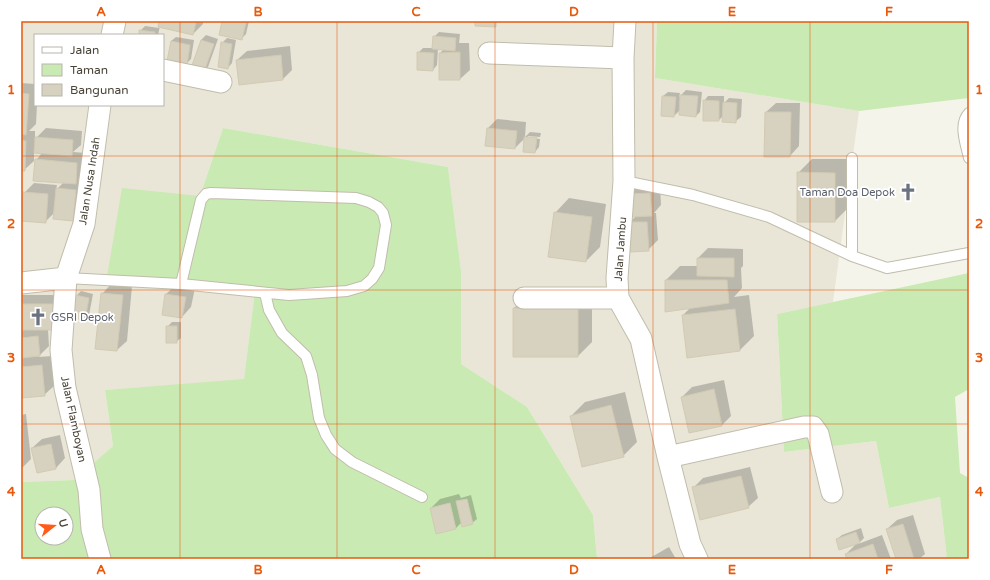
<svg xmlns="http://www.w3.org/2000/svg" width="990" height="580" viewBox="0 0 990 580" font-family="'Varela Round',sans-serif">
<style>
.residential{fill:#e9e6d8;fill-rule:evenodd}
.green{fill:#c9eab3;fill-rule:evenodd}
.shadow{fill:#0003}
.building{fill:#d7d1bf;stroke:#d2cab2}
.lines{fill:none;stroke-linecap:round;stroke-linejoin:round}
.lane-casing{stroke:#c1bdac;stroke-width:12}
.street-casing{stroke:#c1bdac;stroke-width:23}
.lane{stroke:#fff;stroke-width:10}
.street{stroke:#fff;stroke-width:21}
.grid{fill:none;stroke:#e8590c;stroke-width:1;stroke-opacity:0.55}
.labels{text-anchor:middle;stroke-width:3.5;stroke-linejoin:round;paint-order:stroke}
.street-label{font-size:11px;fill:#4a4538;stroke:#fff}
.worship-label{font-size:11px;fill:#5b616d;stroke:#fff;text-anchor:end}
.neatline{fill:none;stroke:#e8590c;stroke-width:1.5}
.grid-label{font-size:13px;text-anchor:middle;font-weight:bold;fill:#e8590c}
</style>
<rect width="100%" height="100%" fill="#f5f4ea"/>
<path class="residential" d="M21 21H657L655 78 859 111 833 302 777 314 784 452 876 441 889 508 940 497 947 559H597L593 515 527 407 461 364V271L448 167 223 128 200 196 255 291 244 380 105 390 113 446 74 480 21 482ZM35 35H163V105H35Z"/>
<path class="green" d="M657 21H969V98L859 111 655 78Z
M223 128 448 167 461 271V364L527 407 593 515 597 559H21V482L74 480 113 446 105 390 244 379 255 291 106 282 122 188 200 196ZM42 514H66V538H42Z
M969 273V389L955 397 960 473 969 478V559H947L940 497 889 508 876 441 784 452 777 314Z"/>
<path class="shadow" d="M160 21H203V24L193 34 160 26 158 35H140V31L145 26 159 28Z
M223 21H249L246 34 241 39Z
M439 32 460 34 459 43H469L470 70 460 79 440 53 444 49 438 48 437 65 433 70 418 53 423 48H434V37Z
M206 35 218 39 208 67 204 71 192 68 201 40Z
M176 37 194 40 191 59 186 64 171 41Z
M227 38 236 40 232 63 228 68 222 43Z
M290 46 292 70 283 79 237 60 247 51Z
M21 83 35 84V105H37L36 124 29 131H35V139L46 128 82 131 81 145 73 152 86 153 85 174 78 180 85 181 82 211 72 220 55 212 45 222 24 193 34 183 57 185 56 190 64 182 36 160 43 152H34V161L24 170H21Z
M686 90 702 92 700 112 696 116 680 110 674 116 663 96 668 92 680 93 679 97Z
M708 96H724V103L729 98 742 99 741 117 736 121 723 116 719 120 704 101Z
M776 103H800L799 146 790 156 766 112Z
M497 119 526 122 525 137 530 132 541 133 540 137 528 136V138L540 139 539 147 535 152 525 138 515 148 488 128Z
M812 159H849V207L835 221 798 173Z
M660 183 661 205 654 213H656L658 240 648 250 629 223 636 216 629 194 639 185Z
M569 198 606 204 600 247 586 261 555 213Z
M708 248 743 249V266L741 268 742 288 734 297 749 295 754 336 740 350 683 315 691 307 666 280 680 266H698V258Z
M111 284 132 286 127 341 117 350 102 294Z
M176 285 195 288 191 307 182 317 166 294Z
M81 291 93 294 89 315 84 319 76 296Z
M529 294 592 295V342L578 356 514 308Z
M21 295H63L48 329 49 346 38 357 52 356 54 386 44 395 21 397V332L24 329H21Z
M172 322H181V338L176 342 167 327Z
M724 380 731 416 722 425 690 432 682 397 692 387Z
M625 392 637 442 623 456 571 416 585 402Z
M26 414 31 459 21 469V415Z
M60 435 65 458 56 468 37 472 32 448 42 439Z
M750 467 758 498 748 507 693 488 703 478Z
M459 494 461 498 471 495 477 519 472 523 462 522 456 528 436 533 431 508 440 499Z
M913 515 925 554 919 559H897L887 529 897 520Z
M861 528 864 538 858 544 882 535 891 559H848L846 554 857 543 837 539 842 535Z
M669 547 676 559H648Z"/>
<path class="building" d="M159 21H192L196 22 193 35 158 27Z
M222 21H240L246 22 242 40 219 35Z
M475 21H496V27L475 26Z
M139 30 155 32V35H139Z
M433 36 456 38 455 51 432 49Z
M201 40 214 44 204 72 191 68Z
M171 41 190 45 187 65 167 61Z
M221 42 232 44 228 69 218 67Z
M417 52 434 53 433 71 417 70Z
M460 52V80H439V53Z
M281 55 283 80 239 85 236 60Z
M21 93 29 94 26 135 21 134Z
M680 95 698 96 696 117 679 115Z
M662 96 676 97 674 117 661 116Z
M703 100 719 101V121H703Z
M723 102 737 103 736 123 722 122Z
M765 112H791L790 157H764Z
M487 128 517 131 515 149 485 146Z
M35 137 73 140 72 156 34 153Z
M524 137H537L535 153 523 152Z
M21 140 26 141 25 171H21Z
M35 159 77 163 76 184 33 181Z
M797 172 835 173V222H797Z
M56 188 76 190 73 221 53 219Z
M23 192 48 194 46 223 21 221Z
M650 193 652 216 629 217 628 194Z
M554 212 592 217 586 262 548 257Z
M628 222H647L649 251 630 252Z
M697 258H734V277L697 276Z
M665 280H727L729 303 665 312Z
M101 293 123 295 117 351 95 349Z
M165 294 186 297 182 318 162 315Z
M75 295 89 298 85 320 71 318Z
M21 304H54V330H21Z
M513 308H578V357H513Z
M735 309 740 351 687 358 682 315Z
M166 326H177V343H166Z
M38 336 40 356 21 358V338Z
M42 365 45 396 21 398V367Z
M714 389 722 426 689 433 681 397Z
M611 405 624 457 582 467 570 416Z
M51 444 56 469 37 473 31 448Z
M741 476 749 508 700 520 692 487Z
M467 499 473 524 462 527 456 501Z
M450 503 456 529 436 534 430 508Z
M903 524 914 559H896L886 529Z
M856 532 860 543 839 550 836 539Z
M873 544 878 559H847L845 554Z"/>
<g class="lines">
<g class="lane-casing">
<path id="lane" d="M969 113C958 124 966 144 969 158
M852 158V256
M624 181 693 195 769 217 852 256 887 268 969 253
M66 278 181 284 289 295 347 291 364 286 372 279 379 268 386 225 383 213 378 207 369 202 356 198 211 193 206 194 201 200 181 284
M265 293 269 310 282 333 306 356 312 375 319 418 326 435 335 449 352 462 422 497"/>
</g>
<g class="street-casing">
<path id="street" d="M625 21 623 58 624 181 617 278 618 298 641 339 668 457 690 544 697 559
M112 35 115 21
M489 53 623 58
M163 70 221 82
M21 283 66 278
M524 298H618
M668 457 804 427H813L818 434 832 492
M100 559 92 529 89 490 65 388 61 350 66 278 84 224 100 105"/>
</g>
<use href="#lane" class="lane"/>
<use href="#street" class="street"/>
</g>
<path class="grid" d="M180 21V559M337 21V559M495 21V559M653 21V559M810 21V559M21 156H969M21 290H969M21 424H969"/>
<defs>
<g id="church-bare" transform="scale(1.38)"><path d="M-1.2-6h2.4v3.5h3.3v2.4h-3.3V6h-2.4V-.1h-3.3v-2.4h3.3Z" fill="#6b7280" stroke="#fff" stroke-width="2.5" paint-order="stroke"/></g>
</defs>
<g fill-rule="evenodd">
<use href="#church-bare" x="908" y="192"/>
<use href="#church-bare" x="38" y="317"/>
</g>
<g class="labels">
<g class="street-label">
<text transform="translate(89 181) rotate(-81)" y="4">Jalan Nusa Indah</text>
<text transform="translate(620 249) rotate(-86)" y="4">Jalan Jambu</text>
<text transform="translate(74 419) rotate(78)" y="4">Jalan Flamboyan</text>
</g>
<g class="worship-label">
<text x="895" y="196">Taman Doa Depok</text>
<text x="51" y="321" text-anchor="start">GSRI Depok</text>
</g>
</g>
<rect width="990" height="580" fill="none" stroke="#ffffff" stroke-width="44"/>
<rect x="34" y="34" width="130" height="72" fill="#ffffff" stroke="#b7b5af"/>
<rect x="42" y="47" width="20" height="6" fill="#ffffff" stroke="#b7b5af"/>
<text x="70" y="54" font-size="12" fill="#4a4538">Jalan</text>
<rect x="42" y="64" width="20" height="12" fill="#c9eab3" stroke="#b7b5af"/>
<text x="70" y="74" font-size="12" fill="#4a4538">Taman</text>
<rect x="42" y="84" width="20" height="12" fill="#d7d1bf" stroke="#b7b5af"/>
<text x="70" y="94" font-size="12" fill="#4a4538">Bangunan</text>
<g transform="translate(54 526) rotate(73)"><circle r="19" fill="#ffffff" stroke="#b7b5af"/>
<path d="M0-3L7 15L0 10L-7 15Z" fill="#fe5c19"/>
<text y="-6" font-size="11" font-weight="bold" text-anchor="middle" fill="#4a4538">U</text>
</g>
<rect x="22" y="22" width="946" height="536" class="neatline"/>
<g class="grid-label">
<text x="101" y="16">A</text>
<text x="258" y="16">B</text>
<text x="416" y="16">C</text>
<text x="574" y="16">D</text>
<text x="732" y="16">E</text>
<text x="889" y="16">F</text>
<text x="11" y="94">1</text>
<text x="979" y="94">1</text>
<text x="11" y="228">2</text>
<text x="979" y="228">2</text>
<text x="11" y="362">3</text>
<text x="979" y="362">3</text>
<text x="11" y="496">4</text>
<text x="979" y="496">4</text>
<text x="101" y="574">A</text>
<text x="258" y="574">B</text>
<text x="416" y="574">C</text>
<text x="574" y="574">D</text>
<text x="732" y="574">E</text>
<text x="889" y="574">F</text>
</g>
</svg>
